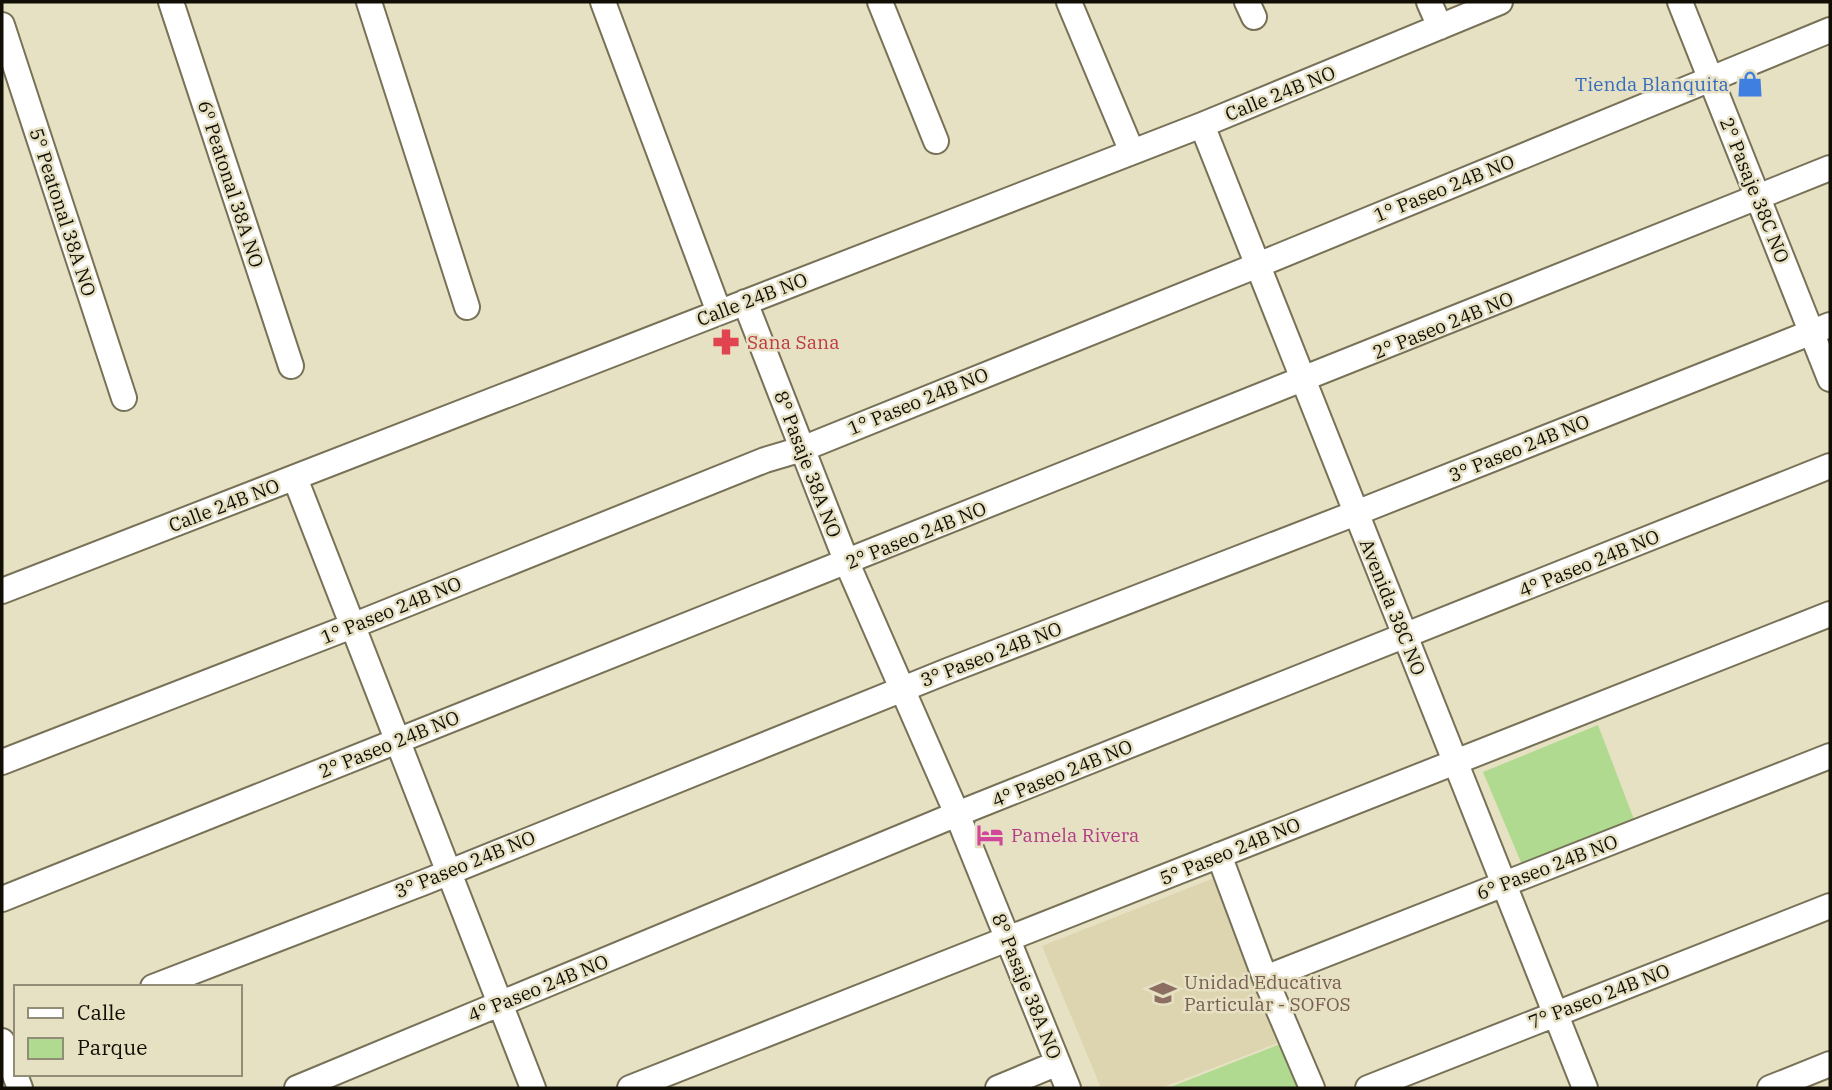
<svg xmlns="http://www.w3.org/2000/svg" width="1832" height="1090" viewBox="0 0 1832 1090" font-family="'IBM Plex Serif',serif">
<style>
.built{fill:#ddd5b0}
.park{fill:#afda8f}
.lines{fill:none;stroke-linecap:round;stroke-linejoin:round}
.street-casing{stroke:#777157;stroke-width:28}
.street{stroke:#fff;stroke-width:24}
.labels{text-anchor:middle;stroke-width:5;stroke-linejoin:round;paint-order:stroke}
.shop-label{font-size:19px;fill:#366cbe;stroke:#e7e1c3;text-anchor:end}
.street-label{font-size:19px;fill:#100e05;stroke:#e7e1c3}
.health-label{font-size:19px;fill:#be3a42;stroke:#e7e1c3;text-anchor:start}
.hotel-label{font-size:19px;fill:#b23c85;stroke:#e7e1c3;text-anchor:start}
.education-label{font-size:19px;fill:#785e54;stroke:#e7e1c3;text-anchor:start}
</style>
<rect width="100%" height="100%" fill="#e7e1c3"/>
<path class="built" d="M1219 876 1283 1041 1161 1088H1101L1042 946Z"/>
<path class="park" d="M1598 725 1635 822 1523 867 1483 772Z
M1283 1043 1301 1088H1168Z"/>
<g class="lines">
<g class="street-casing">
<path id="street" d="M171 2 291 366
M369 2 467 307
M603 2 719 312
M880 2 936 141
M1069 2 1132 152
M1247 2 1254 17
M1429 2 1440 27
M1680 2 1830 379
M2 25 124 398
M1202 125 1585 1088
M745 302 847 563 957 814 1068 1088
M295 478 533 1088
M2 591 1202 125 1500 2
M2 762 352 626 765 460 802 449 1258 265 1830 30
M1219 855 1265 978 1312 1088
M2 899 1830 168
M1265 978 1830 756
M153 987 425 882 950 670 1356 513 1830 325
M2 1041 20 1088
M297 1088 957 814 1830 466
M630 1088 1830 614
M998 1088 1058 1063
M1368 1088 1830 906
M1770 1088 1830 1064"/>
</g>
<use href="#street" class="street"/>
</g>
<defs>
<g id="shop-bare" transform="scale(2.1)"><path d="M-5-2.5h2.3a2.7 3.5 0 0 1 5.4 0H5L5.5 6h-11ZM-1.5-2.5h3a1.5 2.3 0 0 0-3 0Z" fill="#3f7fe0" stroke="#e7e1c3" stroke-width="2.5" paint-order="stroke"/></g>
<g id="pharmacy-bare" transform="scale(2.1)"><path d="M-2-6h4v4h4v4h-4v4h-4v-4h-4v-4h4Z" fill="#e0444e" stroke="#e7e1c3" stroke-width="2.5" paint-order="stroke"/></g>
<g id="hotel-bare" transform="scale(2.1)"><path d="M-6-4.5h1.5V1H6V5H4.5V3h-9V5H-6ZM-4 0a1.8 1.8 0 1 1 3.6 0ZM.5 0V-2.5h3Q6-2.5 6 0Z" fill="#d1479c" stroke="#e7e1c3" stroke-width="2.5" paint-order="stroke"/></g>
<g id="school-bare" transform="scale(2.1)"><path d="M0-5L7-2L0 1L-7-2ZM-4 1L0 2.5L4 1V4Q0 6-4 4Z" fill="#8d6e63" stroke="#e7e1c3" stroke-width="2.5" paint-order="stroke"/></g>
</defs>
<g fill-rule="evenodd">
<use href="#shop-bare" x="1750" y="84"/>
<use href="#pharmacy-bare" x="726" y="342"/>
<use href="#hotel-bare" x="990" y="835"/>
<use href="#school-bare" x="1163" y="993"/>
</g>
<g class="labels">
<g class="shop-label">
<text x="1729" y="91">Tienda Blanquita</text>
</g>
<g class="street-label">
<text transform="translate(1280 93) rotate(-22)" y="7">Calle 24B NO</text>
<text transform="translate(231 184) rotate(72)" y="7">6º Peatonal 38A NO</text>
<text transform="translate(1444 188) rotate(-22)" y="7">1° Paseo 24B NO</text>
<text transform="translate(1755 190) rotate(68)" y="7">2° Pasaje 38C NO</text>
<text transform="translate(63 212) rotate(72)" y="7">5° Peatonal 38A NO</text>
<text transform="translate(752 299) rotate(-21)" y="7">Calle 24B NO</text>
<text transform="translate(1443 325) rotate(-22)" y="7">2° Paseo 24B NO</text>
<text transform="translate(918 401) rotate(-22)" y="7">1° Paseo 24B NO</text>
<text transform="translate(1519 448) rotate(-22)" y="7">3° Paseo 24B NO</text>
<text transform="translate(808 464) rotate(69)" y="7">8° Pasaje 38A NO</text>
<text transform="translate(224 505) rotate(-21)" y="7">Calle 24B NO</text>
<text transform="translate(916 535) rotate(-22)" y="7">2° Paseo 24B NO</text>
<text transform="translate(1589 563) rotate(-22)" y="7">4° Paseo 24B NO</text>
<text transform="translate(1393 607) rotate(68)" y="7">Avenida 38C NO</text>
<text transform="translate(391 610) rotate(-22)" y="7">1° Paseo 24B NO</text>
<text transform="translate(991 654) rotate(-21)" y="7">3° Paseo 24B NO</text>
<text transform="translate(389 744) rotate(-22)" y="7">2° Paseo 24B NO</text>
<text transform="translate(1062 773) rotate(-22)" y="7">4° Paseo 24B NO</text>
<text transform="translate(1230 851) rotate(-22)" y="7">5° Paseo 24B NO</text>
<text transform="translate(465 864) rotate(-22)" y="7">3° Paseo 24B NO</text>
<text transform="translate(1547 867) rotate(-21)" y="7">6° Paseo 24B NO</text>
<text transform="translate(1027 986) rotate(68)" y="7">8° Pasaje 38A NO</text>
<text transform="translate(538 988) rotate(-22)" y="7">4° Paseo 24B NO</text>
<text transform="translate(1599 996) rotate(-21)" y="7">7° Paseo 24B NO</text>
</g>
<g class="health-label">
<text x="747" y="349">Sana Sana</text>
</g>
<g class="hotel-label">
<text x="1011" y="842">Pamela Rivera</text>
</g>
<g class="education-label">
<text x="1184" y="989">Unidad Educativa<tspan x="1184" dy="22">Particular - SOFOS</tspan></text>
</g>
</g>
<rect width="1832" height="1090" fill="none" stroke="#100e05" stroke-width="7"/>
<rect x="14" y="985" width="228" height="91" fill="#e7e1c3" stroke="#918d77" stroke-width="2"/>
<rect x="28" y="1008" width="35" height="10" fill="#ffffff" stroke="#918d77" stroke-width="2"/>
<text x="77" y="1020" font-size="21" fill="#100e05">Calle</text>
<rect x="28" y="1038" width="35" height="21" fill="#afda8f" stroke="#918d77" stroke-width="2"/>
<text x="77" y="1055" font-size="21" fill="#100e05">Parque</text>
</svg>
